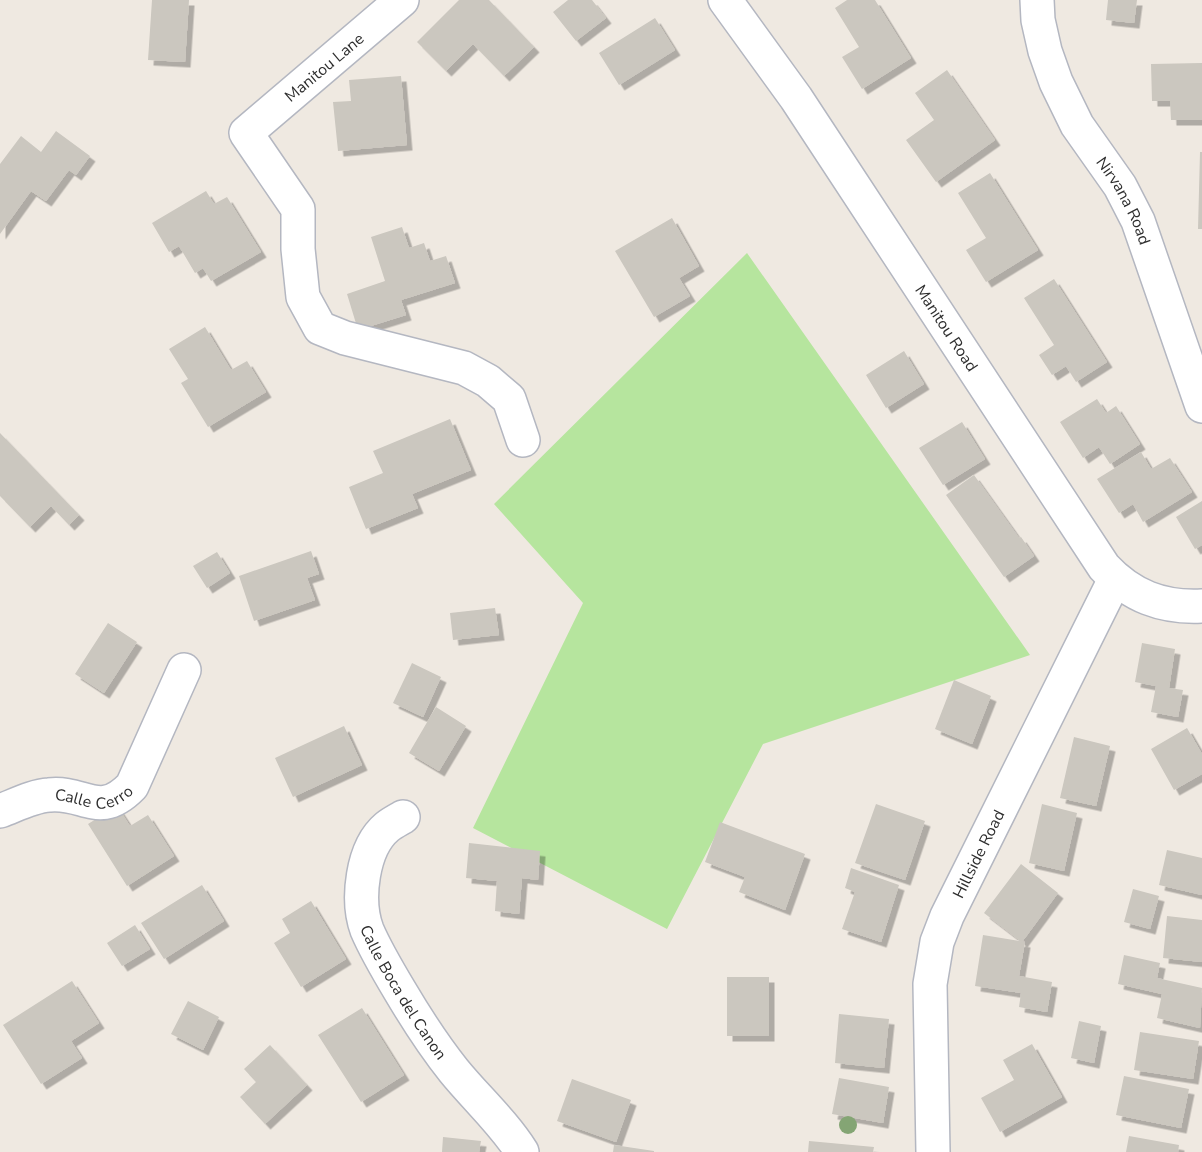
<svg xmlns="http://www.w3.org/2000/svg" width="1202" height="1152" viewBox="0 0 1202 1152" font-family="'Nunito Sans',sans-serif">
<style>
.grass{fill:#b6e59e}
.building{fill:#cbc7bf;filter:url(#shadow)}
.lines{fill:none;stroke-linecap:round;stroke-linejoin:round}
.minor-casing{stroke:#b4b7c1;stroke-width:36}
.minor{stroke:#fff;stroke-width:33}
.tree{fill:#84a574}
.labels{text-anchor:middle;stroke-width:5;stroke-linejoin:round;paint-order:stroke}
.street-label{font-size:16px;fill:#2e2e2e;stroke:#fff}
</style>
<defs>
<filter id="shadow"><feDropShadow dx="5.5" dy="5.5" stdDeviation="0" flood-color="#0004"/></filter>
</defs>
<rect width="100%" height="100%" fill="#efe9e1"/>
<path class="grass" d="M747 253 1030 655 763 744 667 929 473 828 583 603 494 504Z"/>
<path class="building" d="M152 0H189L185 62 148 60Z
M459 0H489L534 47 504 76 473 44 446 71 417 42Z
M568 0H592L606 18 576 41 553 12Z
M847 0H875L911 58 862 89 842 57 859 47 835 8Z
M1108 0H1137L1134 23 1106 20Z
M655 18 675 50 619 85 599 53Z
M1202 63V120H1171L1170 101H1152L1151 64Z
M947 70 995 140 936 182 906 140 934 120 915 93Z
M401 76 407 145 338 151 333 102 351 101 349 80Z
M56 131 90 156 76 175 69 170 46 201 31 191 0 234V164L21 136 41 152Z
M1200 152H1202V229H1198Z
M990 173 1038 250 986 282 966 250 986 238 958 193Z
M206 191 214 204 227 197 261 252 211 281 203 268 195 273 179 246 169 252 152 223Z
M672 218 699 266 679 278 690 296 654 317 615 251Z
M402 227 409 248 424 243 430 261 446 256 455 283 401 300 406 315 358 330 347 294 385 281 371 237Z
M1054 279 1107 362 1076 382 1066 366 1052 375 1039 355 1054 345 1024 298Z
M205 327 231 370 247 361 266 392 208 427 181 383 188 379 169 349Z
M904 351 924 384 886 408 866 375Z
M1097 399 1106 413 1116 406 1140 444 1110 464 1099 447 1083 458 1060 422Z
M450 419 471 470 412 494 418 508 366 529 349 487 383 473 373 451Z
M962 422 985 459 943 485 919 448Z
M0 433 79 515 69 525 51 506 30 527 0 496Z
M1141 452 1151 469 1170 458 1192 492 1143 522 1133 504 1119 513 1097 479Z
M974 475 1019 538 1021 537 1034 556 1004 577 946 495Z
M1202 501V545L1195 549 1176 517Z
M311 551 319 574 307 578 315 600 254 621 239 576Z
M217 552 230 573 207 588 193 566Z
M495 608 499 635 453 640 450 613Z
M108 623 137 642 104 693 75 674Z
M1142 643 1175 649 1169 688 1183 690 1178 717 1151 712 1156 686 1135 682Z
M412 663 441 677 423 717 393 703Z
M954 680 991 696 972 744 935 729Z
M436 707 466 726 439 771 409 753Z
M344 726 362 765 293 797 275 758Z
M1187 728 1202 754V774L1174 790 1151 749Z
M1074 737 1110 746 1096 806 1060 798Z
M876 804 925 821 905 880 855 863Z
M1042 804 1077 813 1064 871 1029 863Z
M117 806 130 826 148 815 174 856 127 886 88 824Z
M720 822 805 854 785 910 739 892 745 877 705 862Z
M469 843 540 851 538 880 522 878 519 914 495 911 497 881 466 878Z
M1167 850 1202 858V895L1159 885Z
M1021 864 1058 893 1022 942 984 913Z
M851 868 899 885 881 942 842 929 855 892 845 888Z
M202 885 224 921 164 959 141 923Z
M1133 889 1159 896 1150 929 1124 922Z
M311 901 346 959 301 987 274 943 290 933 282 919Z
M1167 916 1202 920V962L1163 958Z
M135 925 150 949 122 966 107 943Z
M983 935 1025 942 1019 976 1052 982 1047 1012 1019 1007 1021 993 975 986Z
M1124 955 1160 963 1157 978 1202 988 1200 1028 1157 1018 1162 994 1118 984Z
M727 977H769V1036H727Z
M72 981 99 1023 71 1041 82 1058 41 1084 3 1025Z
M188 1001 219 1017 203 1050 171 1034Z
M362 1008 404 1075 361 1102 318 1035Z
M839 1014 889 1019 884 1068 835 1063Z
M1079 1021 1101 1026 1094 1063 1071 1058Z
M1140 1032 1199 1041 1193 1079 1134 1070Z
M1032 1044 1062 1097 1000 1132 981 1098 1014 1080 1003 1060Z
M270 1045 307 1085 265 1124 240 1097 256 1082 244 1069Z
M1124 1076 1189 1089 1181 1128 1116 1115Z
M839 1078 889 1087 883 1123 832 1114Z
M572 1079 631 1100 616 1142 557 1121Z
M1129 1136 1179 1145 1178 1152H1126Z
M443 1137 481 1141 479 1152H442Z
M809 1141 874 1147 873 1152H808Z
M614 1145 654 1151V1152H613Z"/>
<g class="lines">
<g class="minor-casing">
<g id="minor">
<path d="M402 0 246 133 298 209V249L303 297 320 328 345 338 464 368 488 381 509 399 523 440"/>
<path id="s1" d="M725 0 796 98 1104 567C1131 596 1162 608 1202 606"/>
<path id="s2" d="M1037 0 1038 20 1045 51 1056 82 1077 125 1120 186 1138 221 1202 406"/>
<path id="s3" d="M0 811C16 805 33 796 49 795 85 791 99 820 132 786L184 670"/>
<path id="s4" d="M403 817C398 820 392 823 387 827 362 848 356 900 367 930 376 951 388 971 400 991 416 1018 434 1046 454 1071 476 1098 503 1122 522 1152"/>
<path id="s5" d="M933 1152 930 984 937 942 947 916 1115 579"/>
</g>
</g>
<use href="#minor" class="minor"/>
</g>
<circle class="tree" cx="848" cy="1125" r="9"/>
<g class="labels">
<g class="street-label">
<text transform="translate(324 67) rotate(-40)" y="6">Manitou Lane</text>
<text dy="6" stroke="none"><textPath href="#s2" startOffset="222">Nirvana Road</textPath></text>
<text dy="6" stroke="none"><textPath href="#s1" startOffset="396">Manitou Road</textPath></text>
<text dy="6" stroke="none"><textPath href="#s3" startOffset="98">Calle Cerro</textPath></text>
<text dy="6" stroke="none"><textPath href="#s5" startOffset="308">Hillside Road</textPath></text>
<text dy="6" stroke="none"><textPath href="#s4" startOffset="201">Calle Boca del Canon</textPath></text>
</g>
</g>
</svg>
